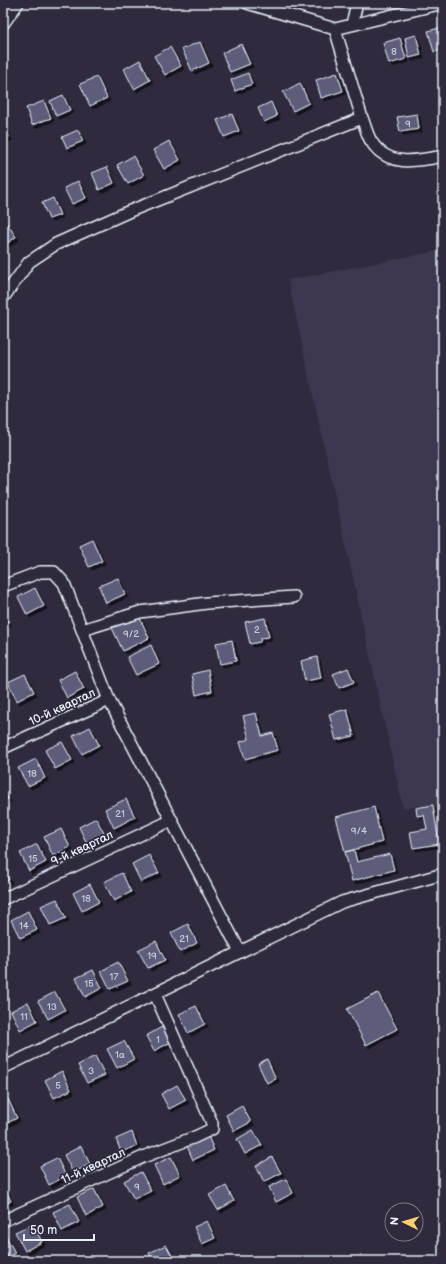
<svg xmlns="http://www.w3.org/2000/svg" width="446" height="1264" viewBox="0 0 446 1264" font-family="'Balsamiq Sans',sans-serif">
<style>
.built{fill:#3d394f}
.building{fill:#5d5c7a;stroke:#e8f1f8;filter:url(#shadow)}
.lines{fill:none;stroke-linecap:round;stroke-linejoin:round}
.minor-casing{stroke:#e8f1f8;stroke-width:14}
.minor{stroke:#2f2a3d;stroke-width:11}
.labels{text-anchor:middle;stroke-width:3.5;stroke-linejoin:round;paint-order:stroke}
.number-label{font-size:10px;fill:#c5ccd8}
.street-label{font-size:12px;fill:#e8f1f8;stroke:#2f2a3d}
</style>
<defs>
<filter id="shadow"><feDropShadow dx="3" dy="3" stdDeviation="0" flood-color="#0009"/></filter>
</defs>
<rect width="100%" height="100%" fill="#2f2a3d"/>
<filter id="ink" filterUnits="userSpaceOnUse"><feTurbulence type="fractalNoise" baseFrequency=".025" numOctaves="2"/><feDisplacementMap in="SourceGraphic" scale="8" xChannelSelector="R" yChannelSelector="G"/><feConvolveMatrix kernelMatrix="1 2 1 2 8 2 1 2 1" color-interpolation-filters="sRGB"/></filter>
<g filter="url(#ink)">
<path class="built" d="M443 250V804L403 808 288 280Z"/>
<path class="building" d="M443 27V50L434 52 428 31Z
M416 35 421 55 409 58 405 38Z
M400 38 406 59 389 64 383 43Z
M200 42 209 63 192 71 182 49Z
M241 44 250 64 230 72 222 53Z
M170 47 181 66 165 75 154 56Z
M140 60 150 80 134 89 124 69Z
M248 73 252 84 235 91 231 80Z
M337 73 343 91 321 98 316 80Z
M97 77 107 98 90 106 80 84Z
M300 83 309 103 293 111 283 92Z
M63 95 70 110 56 116 50 101Z
M44 101 51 118 32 125 26 108Z
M271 102 277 116 264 122 258 108Z
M232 114 239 131 224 137 217 120Z
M417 114 419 129 400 132 397 117Z
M3 125 9 137 3 140Z
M78 130 83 141 67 148 62 137Z
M169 141 180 160 164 169 153 150Z
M133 156 144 175 128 184 117 165Z
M107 167 114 183 99 190 92 173Z
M78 181 86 198 72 204 64 188Z
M53 198 60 215 49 219 42 203Z
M7 223 16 237 3 246V226Z
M92 539 102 561 89 567 79 545Z
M118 578 125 594 106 603 99 586Z
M35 588 44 606 27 615 18 597Z
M3 612 8 623 3 626Z
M139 616 149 638 123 651 112 628Z
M265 618 269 637 261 638 260 642 250 644 245 622Z
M232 640 236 661 220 664 216 643Z
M151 645 159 664 136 675 127 657Z
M317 657 321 678 305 681 301 661Z
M348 668 354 682 339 688 333 674Z
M208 670 212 691 196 695 192 674Z
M75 671 84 689 67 698 58 680Z
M25 674 34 692 17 701 8 682Z
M347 709 354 736 336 740 329 714Z
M256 713 262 736 273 733 278 750 245 759 240 742 249 739 243 716Z
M90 727 99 745 82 754 73 736Z
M62 742 72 760 55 769 45 750Z
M36 759 45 778 28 786 18 768Z
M3 788 8 799 3 801Z
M126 799 135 817 114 828 105 809Z
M433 805 439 844 413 848 410 832 427 829 424 815 417 816 416 808Z
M374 807 382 842 345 852 336 817Z
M96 818 106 837 88 846 79 827Z
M61 829 70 847 53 856 44 837Z
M37 844 46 862 29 871 20 853Z
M354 850 357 862 390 854 394 870 352 881 345 852Z
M149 855 159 873 141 882 132 864Z
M3 869 9 880 3 883Z
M122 873 131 892 114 901 104 882Z
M90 884 99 902 82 911 73 893Z
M57 899 66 918 50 925 41 906Z
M28 911 37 930 20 938 11 920Z
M188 924 197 943 180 952 171 933Z
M156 941 165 960 148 968 138 950Z
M118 962 128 981 110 989 101 971Z
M93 970 102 988 85 997 76 978Z
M55 992 65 1010 48 1019 38 1001Z
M378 993 397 1029 366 1045 347 1009Z
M28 1002 37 1021 20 1030 11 1011Z
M196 1006 205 1024 188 1033 179 1014Z
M162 1027 171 1042 154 1051 146 1036Z
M124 1041 134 1059 117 1068 107 1049Z
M95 1056 105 1075 87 1083 78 1065Z
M267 1059 276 1079 267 1083 258 1064Z
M443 1063V1077L438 1066Z
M62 1071 71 1090 54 1098 45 1080Z
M177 1085 186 1100 169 1109 161 1094Z
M8 1099 17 1118 3 1125V1102Z
M242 1106 251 1122 234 1131 226 1115Z
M253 1130 262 1145 245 1154 237 1139Z
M132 1132 137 1146 121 1152 116 1139Z
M208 1136 214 1150 193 1160 187 1146Z
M81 1146 90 1164 73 1173 64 1155Z
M171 1157 180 1175 163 1184 154 1165Z
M272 1157 281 1173 264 1182 256 1166Z
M57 1158 66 1176 49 1185 40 1166Z
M141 1172 151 1191 134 1199 124 1181Z
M286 1179 293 1193 276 1202 269 1187Z
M3 1185 11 1201 3 1205Z
M226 1186 234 1201 218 1210 209 1195Z
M94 1189 103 1207 86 1216 77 1197Z
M70 1204 79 1222 62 1231 53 1212Z
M207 1221 215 1238 202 1244 194 1227Z
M33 1224 42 1242 25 1251 15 1232Z
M5 1234 15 1253 3 1259V1235Z
M166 1245 175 1261H153L149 1253Z"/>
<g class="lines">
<g class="minor-casing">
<path id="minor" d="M247 3 335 29 443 3
M3 24 18 3
M352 24 357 3
M362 118C365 125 367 135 371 141 387 168 418 161 443 156
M3 298 29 262 56 244 130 211 362 118 335 29
M3 586 40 572H54L64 583 109 700 240 952
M82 630 140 612 207 603 294 597
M3 748 109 700
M3 899 172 820
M3 1068 342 902 443 874
M3 1221 143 1157 195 1137 212 1129V1123L155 994"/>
</g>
<use href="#minor" class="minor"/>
</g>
</g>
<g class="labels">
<g class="number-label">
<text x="394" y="55">8</text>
<text x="408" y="127">9</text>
<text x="257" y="633">2</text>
<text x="131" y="637">9/2</text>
<text x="32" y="777">18</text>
<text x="120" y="817">21</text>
<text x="359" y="834">9/4</text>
<text x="33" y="862">15</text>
<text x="86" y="902">18</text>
<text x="24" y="929">14</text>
<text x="184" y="942">21</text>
<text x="152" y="959">19</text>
<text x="114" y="980">17</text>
<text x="89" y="987">15</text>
<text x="52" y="1010">13</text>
<text x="24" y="1020">11</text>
<text x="158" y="1043">1</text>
<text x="120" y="1058">1а</text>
<text x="91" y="1074">3</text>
<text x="58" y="1089">5</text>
<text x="137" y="1190">9</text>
</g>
<g class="street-label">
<text transform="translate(62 707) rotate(-25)" y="4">10-й квартал</text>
<text transform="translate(82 848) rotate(-25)" y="4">9-й квартал</text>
<text transform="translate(93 1166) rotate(-25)" y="4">11-й квартал</text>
</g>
</g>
<rect width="446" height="1264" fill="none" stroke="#2f2a3d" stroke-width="16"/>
<rect x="8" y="8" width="430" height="1248" fill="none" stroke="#e8f1f8" stroke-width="1.5" filter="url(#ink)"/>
<g transform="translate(404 1222) rotate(275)"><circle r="19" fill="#2f2a3d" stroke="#797a88"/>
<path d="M0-3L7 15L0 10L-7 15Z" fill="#ffd166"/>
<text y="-6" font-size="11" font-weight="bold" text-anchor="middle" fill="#e8f1f8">N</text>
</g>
<path d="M24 1234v6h70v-6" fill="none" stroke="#e8f1f8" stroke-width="2"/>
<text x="30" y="1234" font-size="12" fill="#e8f1f8" stroke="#2f2a3d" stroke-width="3" paint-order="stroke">50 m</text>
</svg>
